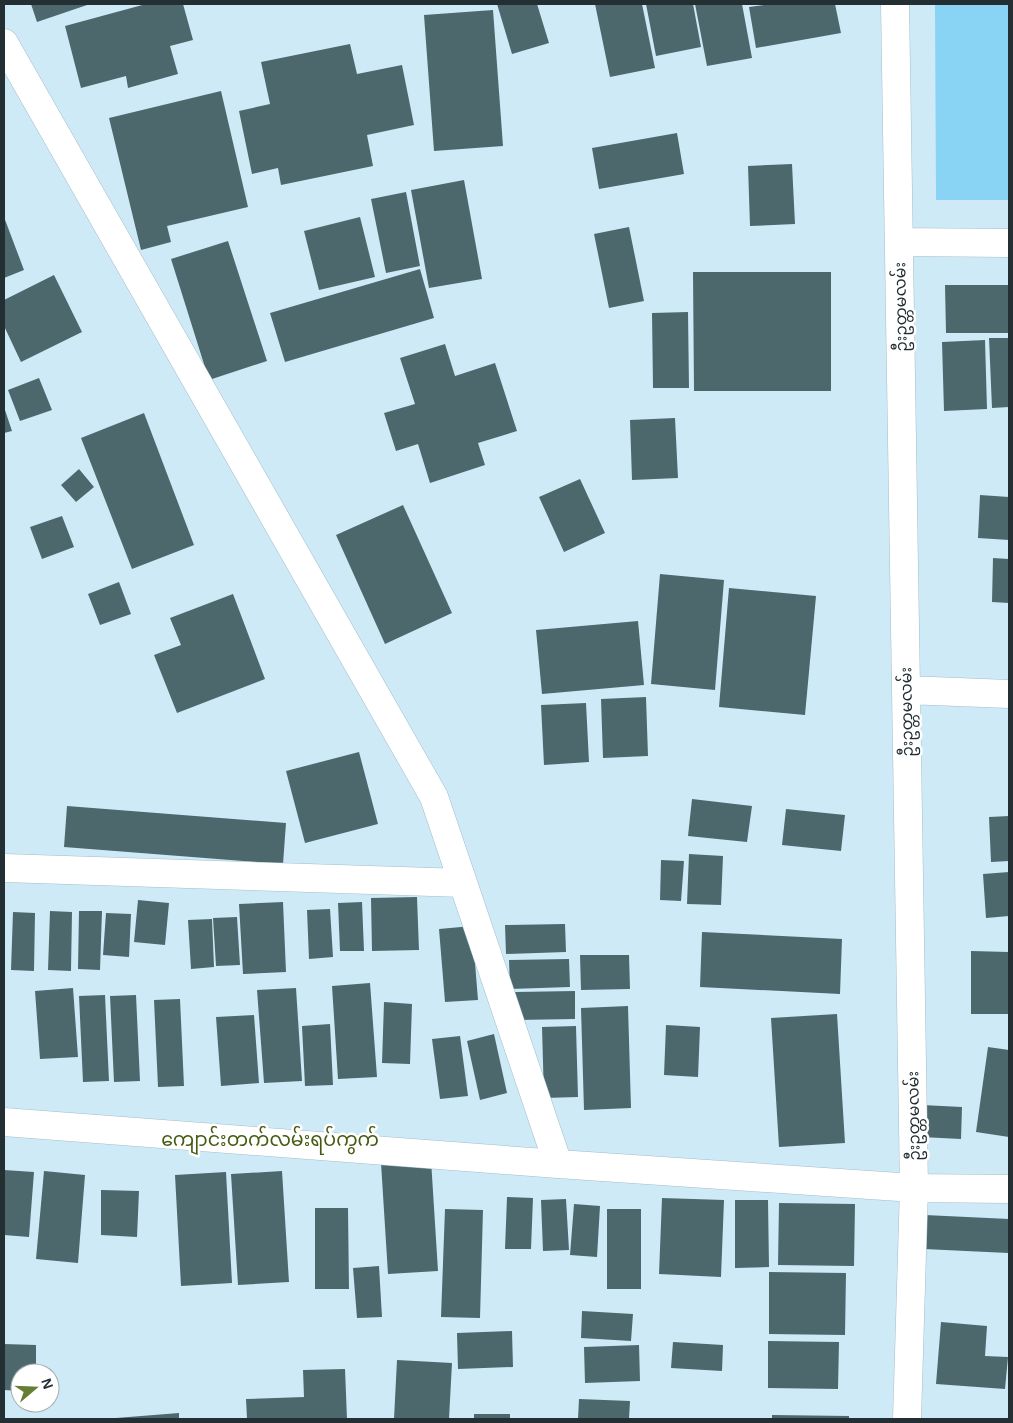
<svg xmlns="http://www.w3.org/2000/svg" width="1013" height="1423" viewBox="0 0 1013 1423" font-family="Arial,'Noto Sans Myanmar',sans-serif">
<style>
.green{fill:#89d3f5}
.building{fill:#4c686d}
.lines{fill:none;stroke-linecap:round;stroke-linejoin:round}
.street-casing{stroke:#a3bdca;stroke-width:29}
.street{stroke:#fff;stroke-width:28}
.labels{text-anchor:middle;stroke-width:5;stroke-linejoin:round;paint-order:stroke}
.street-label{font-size:16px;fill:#242f34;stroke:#fff}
.quarter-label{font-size:19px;fill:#465b11;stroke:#fff}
</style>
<rect width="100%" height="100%" fill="#cfeaf7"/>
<path class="green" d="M935 4H1009V200H936Z"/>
<path class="building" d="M31 4H90L37 22Z
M146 4H183L193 40 170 46 178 74 128 88 126 76 81 88 65 26Z
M497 4H537L549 43 512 54Z
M595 4H642L655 68 610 77Z
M646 4H693L701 47 656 56Z
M695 4H742L752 58 707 66Z
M771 4H835L841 33 756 48 749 7Z
M493 10 503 146 434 151 424 15Z
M350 44 357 74 402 65 414 125 367 135 373 166 281 185 278 168 252 174 239 111 270 104 261 62Z
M221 91 248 207 167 226 171 242 141 250 109 118Z
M677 133 684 174 599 189 592 148Z
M792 164 795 224 750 226 748 166Z
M464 180 482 279 429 288 411 190Z
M406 192 420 266 386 273 371 199Z
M4 217 24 270 4 278Z
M360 217 375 277 319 290 304 231Z
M629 227 644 301 609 308 594 234Z
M228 241 267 361 209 380 171 259Z
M420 269 434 318 285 362 270 313Z
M693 272H831V391H694Z
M54 275 82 332 21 362 4 326V300Z
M945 285H1009V333H946Z
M688 312 689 388H653L652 313Z
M989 338H1009V407L992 408Z
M985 340 987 409 944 411 942 342Z
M445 344 455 376 495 363 517 431 478 443 485 465 430 483 418 444 396 451 384 413 415 404 400 358Z
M39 378 52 410 20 421 8 390Z
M4 407 12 431 4 433Z
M144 413 194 545 132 569 81 438Z
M675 418 678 478 632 480 630 420Z
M79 469 94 487 76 502 61 485Z
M580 479 605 533 564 552 539 497Z
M980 495 1009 497V540L978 538Z
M403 505 452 613 385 644 336 535Z
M62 516 74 547 42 559 30 527Z
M993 558 1009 559V603L992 602Z
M660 574 724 580 715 690 651 684Z
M119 582 131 614 100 625 88 594Z
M729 588 816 596 805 715 719 707Z
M233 594 265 679 177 713 154 655 181 645 170 618Z
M638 621 644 685 542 694 536 630Z
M646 697 648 756 603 758 601 699Z
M586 703 589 762 544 765 541 705Z
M359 752 378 824 305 843 286 771Z
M692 799 752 806 747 842 688 836Z
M67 806 286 823 283 864 64 847Z
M786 809 845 815 841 851 782 845Z
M1009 816V861L991 862 989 817Z
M689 854 723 856 721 905 687 904Z
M661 860 684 861 681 901 660 900Z
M1009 872V916L986 918 983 874Z
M417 897 419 950 372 951 371 898Z
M138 900 169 903 165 945 134 942Z
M283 902 286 972 243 974 239 904Z
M362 902 364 951H340L338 903Z
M330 909 333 957 309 959 307 910Z
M50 911 72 912 71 971 48 970Z
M79 911H102L100 970 78 969Z
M13 912 35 913 34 971 11 970Z
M106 913 131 914 129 957 103 955Z
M237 917 240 965 216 966 213 918Z
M212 919 214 967 191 969 188 920Z
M565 924 566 952 506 954 505 925Z
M472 926 478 1000 445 1002 439 929Z
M702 932 842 939 840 994 700 987Z
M971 951 1009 952V1014H971Z
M580 955H629L630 989 581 990Z
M569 959 570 987 510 989 509 960Z
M370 983 377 1077 338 1079 332 986Z
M73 988 78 1057 40 1059 35 991Z
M296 988 302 1081 264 1083 257 990Z
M575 991V1019L516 1020 515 992Z
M105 995 109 1081 83 1082 79 996Z
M136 995 140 1081 114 1082 110 996Z
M180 999 184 1086 158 1087 154 1000Z
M384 1002 412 1004 410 1064 382 1063Z
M628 1006 631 1108 584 1110 581 1008Z
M837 1014 845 1143 779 1147 771 1018Z
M254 1015 259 1083 221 1086 216 1017Z
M330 1024 333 1085 305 1086 302 1026Z
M666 1025 700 1027 698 1077 664 1075Z
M576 1026 578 1097 544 1098 542 1027Z
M494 1034 507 1093 480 1100 467 1041Z
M460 1036 468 1096 440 1099 432 1039Z
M988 1047 1009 1050V1137L976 1132Z
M922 1105 962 1107 961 1139 921 1137Z
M431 1160 438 1271 388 1274 381 1163Z
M4 1170 34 1172 29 1237 4 1235Z
M44 1171 85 1175 78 1263 36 1259Z
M282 1171 289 1282 238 1285 231 1174Z
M226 1172 232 1283 181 1286 175 1175Z
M101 1190 139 1191 137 1237 101 1235Z
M507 1197 533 1198 531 1249H505Z
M662 1198 724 1200 721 1277 659 1274Z
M566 1199 569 1250 543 1251 541 1200Z
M735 1200H768L769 1267 735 1268Z
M779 1203 855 1204 854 1266 778 1265Z
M574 1204 600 1206 597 1257 570 1255Z
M315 1208H348L349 1289H315Z
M445 1209 483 1210 480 1318 441 1317Z
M607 1209H641V1289H607Z
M925 1215 1009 1219 1008 1253 924 1249Z
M379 1266 382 1317 357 1318 353 1268Z
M769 1272 846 1273 845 1335 769 1334Z
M582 1311 633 1314 631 1341 581 1338Z
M941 1322 987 1326 985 1356 1008 1357 1005 1389 936 1384Z
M512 1331 513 1367 458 1369 457 1333Z
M768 1341 839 1342 838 1389 768 1388Z
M673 1342 723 1345 722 1371 671 1368Z
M4 1344 36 1345V1373H20V1391L4 1390Z
M639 1345 640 1381 585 1383 584 1347Z
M397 1360 452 1363 449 1419H394Z
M345 1369 347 1419H247L246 1399 304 1397 303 1370Z
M579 1399 630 1401 629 1419H578Z
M179 1413V1419H116V1418Z
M474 1414H510V1419H474Z
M772 1415 849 1416V1419H772Z"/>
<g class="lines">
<g class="street-casing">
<path id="street" d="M895 4 914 1188 907 1419
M4 43 434 797 558 1164
M899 242 1009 243
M906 690 1009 694
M4 868 463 883
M4 1122 558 1164 914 1188 1009 1189"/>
</g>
<use href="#street" class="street"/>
</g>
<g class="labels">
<g class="street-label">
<text transform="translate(900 307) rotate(-91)" y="6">ဦးဥတ္တမလမ်း</text>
<text transform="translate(906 712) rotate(-91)" y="6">ဦးဥတ္တမလမ်း</text>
<text transform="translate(913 1116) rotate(-91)" y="6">ဦးဥတ္တမလမ်း</text>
</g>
<g class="quarter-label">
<text x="270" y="1146">ကျောင်းတက်လမ်းရပ်ကွက်</text>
</g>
</g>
<rect width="1013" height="1423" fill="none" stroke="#242f34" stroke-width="10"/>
<g transform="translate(35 1388) rotate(71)"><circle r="24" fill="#ffffff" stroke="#a7acae"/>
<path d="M0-4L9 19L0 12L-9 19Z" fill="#657e31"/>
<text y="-8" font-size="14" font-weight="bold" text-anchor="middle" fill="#242f34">N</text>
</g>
</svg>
